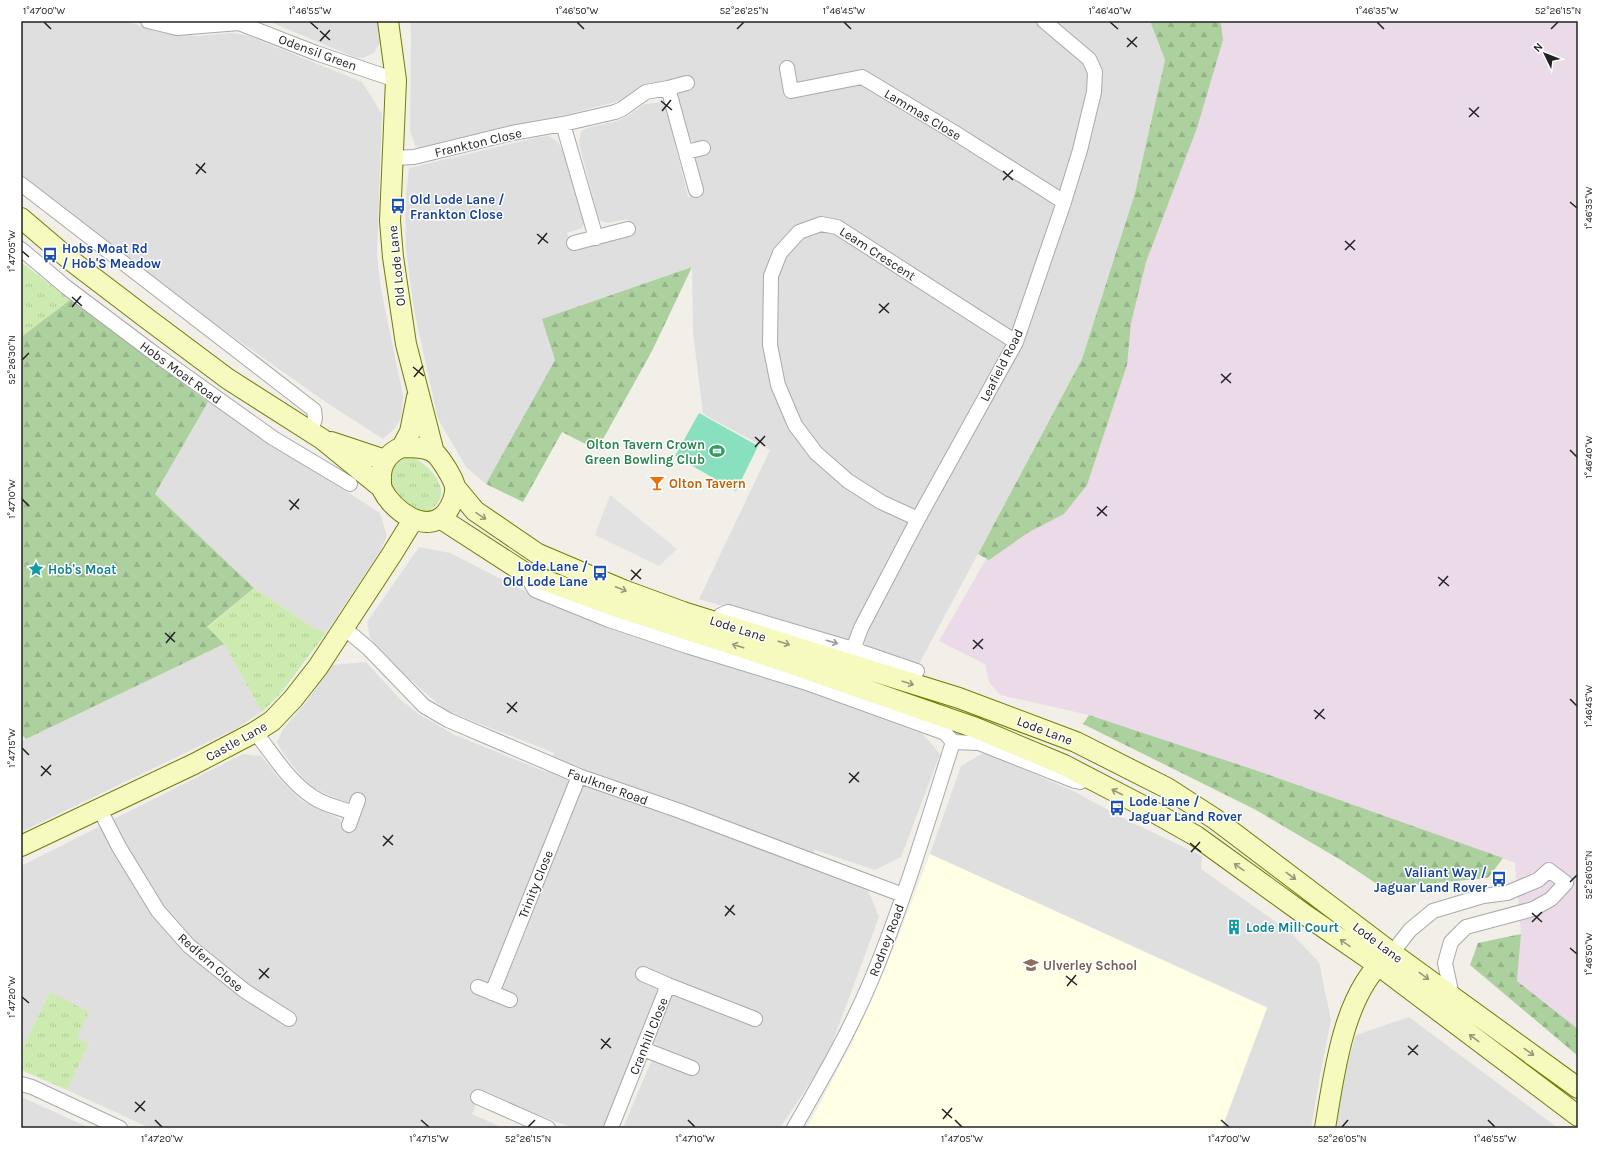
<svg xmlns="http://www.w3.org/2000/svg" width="1599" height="1149" viewBox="0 0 1599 1149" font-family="Karla,sans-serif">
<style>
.residential{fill:#e0dfdf}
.industrial{fill:#ebdbe8}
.education{fill:#ffffe5}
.grass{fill:url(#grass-tufts)}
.forest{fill:url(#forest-firs)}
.pitch{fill:#88e0be}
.parking{fill:#e2e2e2}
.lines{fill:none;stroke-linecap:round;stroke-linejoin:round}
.street-casing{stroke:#a9a9a9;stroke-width:16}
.secondary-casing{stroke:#707d05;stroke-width:22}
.street{stroke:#fff;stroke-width:14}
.secondary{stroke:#f7fabf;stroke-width:20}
.oneway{stroke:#979978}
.oneway2{stroke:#9c9c9c}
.ticks{fill:none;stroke:#222;stroke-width:1.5}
.labels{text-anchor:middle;stroke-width:3;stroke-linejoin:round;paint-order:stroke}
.street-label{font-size:13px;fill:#222;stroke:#fff}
.transit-label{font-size:13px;font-weight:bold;fill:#164399;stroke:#fff;text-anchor:start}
.leisure-label{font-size:13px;font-weight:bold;fill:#27864d;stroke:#fff;text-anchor:end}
.food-label{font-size:13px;font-weight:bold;fill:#c56008;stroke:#fff;text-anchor:start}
.culture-label{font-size:13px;font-weight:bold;fill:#0d838f;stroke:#fff;text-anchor:start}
.education-label{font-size:13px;font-weight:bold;fill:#785e54;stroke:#fff;text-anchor:start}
.neatline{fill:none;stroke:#222;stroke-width:1.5}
.ticks-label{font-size:10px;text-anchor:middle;fill:#222}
</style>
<defs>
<pattern id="grass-tufts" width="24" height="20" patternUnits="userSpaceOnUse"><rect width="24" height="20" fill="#cdebb0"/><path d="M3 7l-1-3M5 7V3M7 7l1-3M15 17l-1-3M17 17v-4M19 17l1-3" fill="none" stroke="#b0c997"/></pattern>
<pattern id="forest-firs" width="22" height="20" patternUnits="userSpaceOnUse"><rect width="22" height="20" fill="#add19e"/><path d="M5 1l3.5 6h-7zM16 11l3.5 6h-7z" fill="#95b388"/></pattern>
</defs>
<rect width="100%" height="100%" fill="#f2efe9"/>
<path class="residential" d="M21 21H127L156 32 197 36 231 33 246 35 362 82 382 114 377 256 381 289 403 396 401 418 395 428 383 439 327 403 151 279 21 177Z
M268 21H378L381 32 380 43 374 53 363 58 354 57Z
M410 21H1150L1165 60 1135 193 1082 359 919 664 699 599 770 450 703 414 693 332 692 267 543 319 555 360 486 484 466 467 438 419 414 310 406 249 405 203 409 168 539 137 549 136 558 142 563 152 584 223 582 228 567 233 573 251 632 234 628 219 608 223 601 221 598 217 579 143 581 131 590 127 614 122 628 116 645 104 662 102 666 107 688 197 703 193 693 160 695 156 697 145 690 139 677 97 678 92 638 90 619 101 573 113 445 141 423 149 415 146 410 130 411 36Z
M208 402 380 513 387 536 380 551 326 633 314 628 254 588 155 494Z
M419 547 450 553 550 604 619 632 800 689 923 734 940 754 901 857 875 870 815 850 809 867 868 890 879 917 827 1057 780 1128H623L656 1050 638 1044 604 1128H573L481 1093 472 1114 503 1128H150L67 1090 89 1044 77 1039 50 992 21 1051V866L243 754 261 756 283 783 301 800 340 819 342 825 353 830 354 796 347 803 313 788 297 771 283 753 277 742 283 729 308 700 332 665 366 662 400 699 420 715 455 735 546 772 554 753 445 710 405 675 370 638 367 622Z
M224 644 262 712 237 728 21 832V741Z
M985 752 1075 792 1129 821 1202 856 1201 869 1290 932 1319 962 1331 1020 1320 1075 1311 1128H1222L1267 1007 930 854 961 766Z
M1409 1017 1558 1128H1336L1343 1079 1356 1035Z
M22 1097 89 1128H21V1099Z"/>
<path class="industrial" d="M1163 21H1578V1029L1517 981 1521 934 1515 863 1261 772 1089 715 1000 695 989 682 985 664 939 641 1085 387 1175 91Z"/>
<path class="education" d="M930 854 1267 1008 1222 1128H807L851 1045 875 993 898 938Z"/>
<path class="grass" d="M21 262 70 300 21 337Z
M411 456C427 463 452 488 436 505 433 508 430 511 426 512 409 517 364 463 411 456Z
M254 588 314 628 326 633 280 694 262 712 224 644 207 628Z
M50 992 89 1012 77 1038 89 1044 67 1090 21 1070V1051Z"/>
<path class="forest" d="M1150 21H1217L1221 24 1223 40 1197 128 1146 262 1131 323 1127 365 1087 485 1064 514 1029 532 989 560 978 554 1082 359 1135 193 1165 60Z
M692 267 652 351 597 450 562 432 523 502 486 484 555 360 542 319Z
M70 300 208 402 155 494 254 588 207 627 224 644 26 739 21 734V337Z
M1089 715 1261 772 1503 858 1488 878 1383 888 1344 862 1256 810 1083 724Z
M1521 934 1517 981 1578 1029V1056L1470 965 1478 943Z"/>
<path class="pitch" d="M699 413 758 446 736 491 675 456Z"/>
<path class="parking" d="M610 495 677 549 659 566 595 535Z"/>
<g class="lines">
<g class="street-casing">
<path id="street" d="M148 21 177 28 239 23 316 53 396 80
M787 68 791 91 862 77 952 131 1064 202
M668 88 696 190
M563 124 596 238
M686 152 703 148
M392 158 414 157 512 133 563 124 615 112 622 109 646 92 668 88 687 83
M21 184 314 410 315 418 311 432
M574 243 628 229
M21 249 66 287 151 351 273 438 350 484
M918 519 881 502 848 481 816 453 795 425 778 385 770 345 771 276 780 253 799 232 821 224 837 227 1016 342
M525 573 535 590 609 620 687 646 804 682 945 733 953 742 979 743 1075 781 1080 782 1088 778
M720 622 721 615 728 612 853 649 917 671
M343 627 369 649 424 706 448 720 579 776 680 811 903 895
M845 671 861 628 918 519 1016 342 1064 202 1080 150 1094 92 1095 72 1089 59 1044 21
M255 732C273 754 288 781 313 797 324 805 341 808 353 813
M99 808 119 847 158 911 189 946 245 991 289 1019
M349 825 358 800
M1392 953 1410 930 1433 911 1483 896 1507 893 1538 880 1549 870 1566 883 1551 899 1533 909 1466 927 1451 942 1445 963 1452 996
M643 974 668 985
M478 987 510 1000
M492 993 579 776
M643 1049 692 1068
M21 1084 32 1087 120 1128
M478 1097 548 1128
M611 1128 668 985 755 1019
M794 1128C821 1081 849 1033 870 983 903 905 927 823 953 742"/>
</g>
<g class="secondary-casing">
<path id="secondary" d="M388 21 396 80 390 221 393 257 406 344 434 453
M21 218 69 259 149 320 228 379 322 439 382 488
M331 442 385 460
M402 447C412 447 427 447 435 453 441 459 454 479 455 487 456 495 451 507 446 513 426 536 392 510 382 489 381 487 381 483 381 480 380 464 388 453 402 447Z
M402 447 410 432 417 397
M455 487 475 511 538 554 623 590 683 612 959 698 1076 742 1167 788 1215 819 1392 953 1578 1088
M440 518 525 573 614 606 777 659 976 728 1064 765 1143 806 1196 836 1304 914 1378 965 1578 1116
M21 846 194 764 255 732 272 721 293 699 318 667 392 554 413 520
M1325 1128C1334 1075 1343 993 1387 957"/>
</g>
<use href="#street" class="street"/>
<use href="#secondary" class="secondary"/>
</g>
<defs><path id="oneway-shaft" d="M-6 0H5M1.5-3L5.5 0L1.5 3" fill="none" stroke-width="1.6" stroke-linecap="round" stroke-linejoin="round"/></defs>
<g class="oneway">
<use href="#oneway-shaft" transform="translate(481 516) rotate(34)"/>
<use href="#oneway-shaft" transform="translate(621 589) rotate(22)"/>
<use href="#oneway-shaft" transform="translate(784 643) rotate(18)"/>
<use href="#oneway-shaft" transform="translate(738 646) rotate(-162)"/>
<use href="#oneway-shaft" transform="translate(908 683) rotate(18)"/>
<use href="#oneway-shaft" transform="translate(1117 792) rotate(-153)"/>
<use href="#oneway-shaft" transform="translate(1239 867) rotate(-144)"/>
<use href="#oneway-shaft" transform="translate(1291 876) rotate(37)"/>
<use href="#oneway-shaft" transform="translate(1345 943) rotate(-145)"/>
<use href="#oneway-shaft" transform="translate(1424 976) rotate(36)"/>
<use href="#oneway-shaft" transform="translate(1474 1038) rotate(-143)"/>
<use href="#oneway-shaft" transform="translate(1529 1052) rotate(36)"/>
</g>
<use class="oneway2" href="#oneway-shaft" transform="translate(832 642) rotate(16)"/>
<path class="ticks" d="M44 22 51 29M310 22 318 29M577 22 584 29M844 22 851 29M1110 22 1118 29M1377 22 1384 29M737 29 744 22M1551 29 1558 22M320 31 330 40M1127 38 1137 47M320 41 330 30M1127 47 1137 37M661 101 672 110M1469 108 1479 117M662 111 671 100M1469 117 1479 107M196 164 206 173M1003 171 1013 180M196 174 205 163M1003 180 1013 170M1570 202 1577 208M537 234 548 243M1345 241 1355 250M538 244 547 233M1345 250 1355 240M22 251 29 257M72 297 82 306M879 304 889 313M72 307 81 296M879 313 889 303M22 360 29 353M413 367 424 376M1221 374 1231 383M414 377 423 366M1221 383 1231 373M755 437 765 446M755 447 765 436M1570 450 1577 457M22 499 29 506M289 500 299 509M1097 507 1107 516M290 510 299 499M1097 516 1107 506M631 570 641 579M1438 577 1449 586M631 580 641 569M1439 586 1448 576M165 633 175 642M973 640 983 649M166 643 175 632M973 649 983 639M1570 699 1577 706M507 703 517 712M1314 710 1325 719M507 713 517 702M1315 719 1324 709M22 748 29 755M41 766 51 775M849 773 859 782M41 776 51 765M849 783 859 772M383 836 393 845M1190 843 1201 852M383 846 393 835M1191 852 1200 842M1570 882 1577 875M725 906 735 915M1532 913 1542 922M725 916 734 905M1532 922 1542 912M1570 948 1577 954M259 969 269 978M1066 976 1077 985M259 979 269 968M1067 986 1076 975M22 997 29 1003M601 1039 611 1048M1408 1046 1418 1055M601 1049 610 1038M1408 1055 1418 1045M135 1102 145 1111M942 1109 952 1118M135 1112 145 1101M943 1119 952 1108M155 1120 162 1127M421 1120 429 1127M688 1120 695 1127M955 1120 962 1127M1221 1120 1229 1127M1488 1120 1495 1127M528 1127 535 1120M1342 1127 1348 1120"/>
<defs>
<g id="bus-bare" transform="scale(1.2)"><path d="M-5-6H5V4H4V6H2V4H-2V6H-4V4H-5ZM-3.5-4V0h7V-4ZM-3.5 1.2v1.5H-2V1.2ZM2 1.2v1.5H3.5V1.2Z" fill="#1a4fb4" stroke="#fff" stroke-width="2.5" paint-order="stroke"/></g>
<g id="stadium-bare" transform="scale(1.2)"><path d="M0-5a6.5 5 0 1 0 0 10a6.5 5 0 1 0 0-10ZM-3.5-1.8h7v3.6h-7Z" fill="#2e9e5b" stroke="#fff" stroke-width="2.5" paint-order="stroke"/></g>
<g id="bar-bare" transform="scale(1.2)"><path d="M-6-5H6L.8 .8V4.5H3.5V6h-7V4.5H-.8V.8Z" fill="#e8710a" stroke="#fff" stroke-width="2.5" paint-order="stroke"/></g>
<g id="sight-bare" transform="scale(1.2)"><path d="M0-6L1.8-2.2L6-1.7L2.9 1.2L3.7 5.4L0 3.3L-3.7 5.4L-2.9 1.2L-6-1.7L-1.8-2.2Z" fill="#0f9aa8" stroke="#fff" stroke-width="2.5" paint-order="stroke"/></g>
<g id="building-bare" transform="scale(1.2)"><path d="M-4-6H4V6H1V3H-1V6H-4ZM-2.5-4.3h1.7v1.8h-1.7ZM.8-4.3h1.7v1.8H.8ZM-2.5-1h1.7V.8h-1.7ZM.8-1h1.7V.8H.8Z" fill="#0f9aa8" stroke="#fff" stroke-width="2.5" paint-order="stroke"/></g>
<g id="school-bare" transform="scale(1.2)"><path d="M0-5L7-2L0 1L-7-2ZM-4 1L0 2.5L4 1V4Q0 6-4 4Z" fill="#8d6e63" stroke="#fff" stroke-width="2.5" paint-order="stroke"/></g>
</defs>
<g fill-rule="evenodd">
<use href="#bus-bare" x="398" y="206"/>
<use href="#bus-bare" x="50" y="255"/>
<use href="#stadium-bare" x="717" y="451"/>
<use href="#bar-bare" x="657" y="483"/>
<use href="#sight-bare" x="36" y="569"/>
<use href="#bus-bare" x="600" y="573"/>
<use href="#bus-bare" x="1117" y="808"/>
<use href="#bus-bare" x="1499" y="879"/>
<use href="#building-bare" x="1234" y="927"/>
<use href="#school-bare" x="1031" y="965"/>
</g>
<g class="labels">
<g class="street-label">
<text transform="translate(318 52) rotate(20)" y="5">Odensil Green</text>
<text transform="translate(923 114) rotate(31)" y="5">Lammas Close</text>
<text transform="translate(478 142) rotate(-13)" y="5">Frankton Close</text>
<text transform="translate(878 253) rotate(33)" y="5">Leam Crescent</text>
<text transform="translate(396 266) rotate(-96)" y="5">Old Lode Lane</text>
<text transform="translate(1001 365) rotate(-63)" y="5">Leafield Road</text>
<text transform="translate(181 372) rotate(36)" y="5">Hobs Moat Road</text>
<text transform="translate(738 628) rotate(18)" y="5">Lode Lane</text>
<text transform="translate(1045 730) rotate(21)" y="5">Lode Lane</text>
<text transform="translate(236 741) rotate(-29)" y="5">Castle Lane</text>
<text transform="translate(608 786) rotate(20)" y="5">Faulkner Road</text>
<text transform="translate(535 884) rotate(-68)" y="5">Trinity Close</text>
<text transform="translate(886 940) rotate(-69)" y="5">Rodney Road</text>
<text transform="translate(1378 942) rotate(37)" y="5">Lode Lane</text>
<text transform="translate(211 962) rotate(41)" y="5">Redfern Close</text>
<text transform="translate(648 1036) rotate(-68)" y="5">Cranhill Close</text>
</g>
<g class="transit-label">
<text x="410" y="204">Old Lode Lane /<tspan x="410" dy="15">Frankton Close</tspan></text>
<text x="62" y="253">Hobs Moat Rd<tspan x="62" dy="15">/ Hob'S Meadow</tspan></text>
<text x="588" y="571" text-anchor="end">Lode Lane /<tspan x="588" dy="15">Old Lode Lane</tspan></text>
<text x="1129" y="806">Lode Lane /<tspan x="1129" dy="15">Jaguar Land Rover</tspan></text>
<text x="1487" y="877" text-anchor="end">Valiant Way /<tspan x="1487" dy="15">Jaguar Land Rover</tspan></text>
</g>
<g class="leisure-label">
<text x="705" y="449">Olton Tavern Crown<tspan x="705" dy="15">Green Bowling Club</tspan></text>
</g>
<g class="food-label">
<text x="669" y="488">Olton Tavern</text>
</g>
<g class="culture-label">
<text x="48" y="574">Hob's Moat</text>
<text x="1246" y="932">Lode Mill Court</text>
</g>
<g class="education-label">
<text x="1043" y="970">Ulverley School</text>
</g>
</g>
<rect width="1599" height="1149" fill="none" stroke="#ffffff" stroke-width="44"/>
<g transform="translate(1545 54) rotate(313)" stroke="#ffffff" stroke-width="3" paint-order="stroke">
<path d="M0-3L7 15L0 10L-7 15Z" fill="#222222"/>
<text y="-6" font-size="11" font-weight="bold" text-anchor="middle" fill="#222222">N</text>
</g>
<rect x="22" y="22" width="1555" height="1105" class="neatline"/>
<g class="ticks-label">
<text x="44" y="14">1°47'00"W</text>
<text x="310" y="14">1°46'55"W</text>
<text x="577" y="14">1°46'50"W</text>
<text x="744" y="14">52°26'25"N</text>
<text x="844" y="14">1°46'45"W</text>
<text x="1110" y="14">1°46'40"W</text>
<text x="1377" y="14">1°46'35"W</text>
<text x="1558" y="14">52°26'15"N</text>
<text transform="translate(1588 208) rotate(-90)" y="4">1°46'35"W</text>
<text transform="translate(11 251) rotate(-90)" y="4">1°47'05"W</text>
<text transform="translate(11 360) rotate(-90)" y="4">52°26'30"N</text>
<text transform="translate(1588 457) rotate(-90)" y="4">1°46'40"W</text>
<text transform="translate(11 499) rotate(-90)" y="4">1°47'10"W</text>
<text transform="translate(1588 706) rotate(-90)" y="4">1°46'45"W</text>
<text transform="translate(11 748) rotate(-90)" y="4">1°47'15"W</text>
<text transform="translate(1588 875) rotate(-90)" y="4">52°26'05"N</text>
<text transform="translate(1588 954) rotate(-90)" y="4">1°46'50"W</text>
<text transform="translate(11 997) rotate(-90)" y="4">1°47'20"W</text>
<text x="162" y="1142">1°47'20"W</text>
<text x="429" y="1142">1°47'15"W</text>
<text x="528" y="1142">52°26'15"N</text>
<text x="695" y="1142">1°47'10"W</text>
<text x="962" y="1142">1°47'05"W</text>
<text x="1229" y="1142">1°47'00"W</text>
<text x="1342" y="1142">52°26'05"N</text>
<text x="1495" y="1142">1°46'55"W</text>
</g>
</svg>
